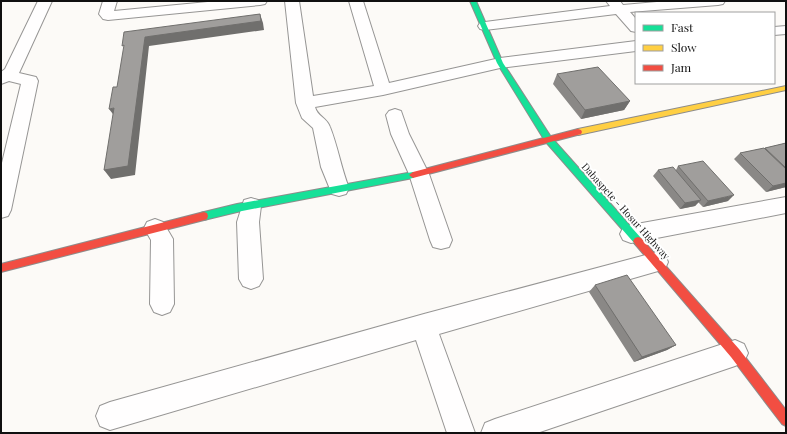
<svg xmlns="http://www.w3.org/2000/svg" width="787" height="434" viewBox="0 0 787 434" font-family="'Playfair Display',serif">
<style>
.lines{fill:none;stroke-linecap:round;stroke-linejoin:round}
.street-casing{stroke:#969594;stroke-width:2}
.fast-casing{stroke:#8d8c8b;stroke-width:2}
.slow-casing{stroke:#8d8c8b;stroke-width:2}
.jam-casing{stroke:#8d8c8b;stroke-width:2}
.street{fill:#fffefe;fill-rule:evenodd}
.fast{fill:#16e098;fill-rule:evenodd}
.slow{fill:#ffcf43;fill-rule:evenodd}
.jam{fill:#f24e42;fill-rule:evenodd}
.wall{fill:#8a8886}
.shaded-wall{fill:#706f6d}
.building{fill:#a09e9c;stroke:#706f6d}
.labels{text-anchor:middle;stroke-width:4;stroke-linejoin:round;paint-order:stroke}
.street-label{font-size:10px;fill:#101010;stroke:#fff}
</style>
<rect width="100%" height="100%" fill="#fcfaf7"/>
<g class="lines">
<g class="street-casing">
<path id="street" d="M38 1H52L19 73 36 77 38 81 11 210 8 216 1 218V167L21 84 9 81 1 84V72L5 69Z
M103 1H117L114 11 218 1H267L265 4 260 5 108 20 103 19 99 14Z
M285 1H299L313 96 374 86 349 1H363L389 83 500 58 636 41V51L500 68 383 95 315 107C317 116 327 118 330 127 338 147 341 168 349 188L346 194 339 196 332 194 321 167 313 128 302 118 296 103Z
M606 1H620L623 5 668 1H725L723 4 718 5 630 12 636 19V32L631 31 616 14 485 30 480 29 478 26 480 23 485 22 610 6Z
M786 26V34L774 35V27Z
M395 109 401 111 409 134 429 174 452 240 449 247 441 249 433 247 430 240 409 174 391 134 386 115 389 111Z
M786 197V213L631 243 623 240 620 234 623 228 631 225Z
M251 198 258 200 261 206 259 222 263 279 259 286 251 289 243 286 239 279 237 222 244 200Z
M155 219 163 222 173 239 174 304 170 312 162 315 154 312 150 304 151 240 144 228 147 222Z
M657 252 665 255 668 262 665 269 439 334 475 433H447L416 340 110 430 100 426 96 416 100 406 110 402 424 314Z
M735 340 744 344 748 353 744 362 735 366 537 433H481L485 423 495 419Z"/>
</g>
<g class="fast-casing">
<path id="fast" d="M470 1H476L503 63 551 137 641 238 643 241 641 244 638 245 635 244 545 141 497 63Z
M413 172 417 175 413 178 237 212 204 220 201 219 200 216 201 213 204 212 237 204Z"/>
</g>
<g class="slow-casing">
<path id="slow" d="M786 86V90L578 135 574 132 578 129Z"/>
</g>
<g class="jam-casing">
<path id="jam" d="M578 129 581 130 582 132 581 134 413 178 409 175 413 172Z
M204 212 207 213 208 216 207 219 204 220 1 272V264Z
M638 237 641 238 739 349 786 410V426L782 424 731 357 635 244 633 241 635 238Z"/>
</g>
<use href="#street" class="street"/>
<use href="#fast" class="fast"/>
<use href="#slow" class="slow"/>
<use href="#jam" class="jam"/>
</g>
<path class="wall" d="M557 74 630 101 624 110 581 119 553 84Z
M786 143V187L766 192 734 159 740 153 765 148Z
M678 166 728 201 703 207 698 202 695 206 680 209 653 176 658 170H676Z
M595 285 676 345 667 350 634 362 589 292Z"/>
<path class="shaded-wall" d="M260 14 263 23 264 30 149 46 135 175 111 179 104 170 145 37Z
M630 101 624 110 581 119 585 110Z
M114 108 116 118 109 109Z
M786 183V187L766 192 773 186Z
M734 195 728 201 703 207 708 201Z
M701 200 695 206 680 209 685 203Z
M676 345 667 350 634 362 642 357Z"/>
<path class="building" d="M260 14 261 21 145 37 128 166 104 170 114 108 109 109 113 87H117L124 45 122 46 124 32Z
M598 67 630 101 585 110 557 74Z
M786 143V168L765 148Z
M764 148 786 169V183L773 186 740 153Z
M703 161 734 195 708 201 678 166Z
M673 167 701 200 685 203 658 170Z
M627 275 676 345 642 357 595 285Z"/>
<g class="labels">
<g class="street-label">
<text transform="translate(626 211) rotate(48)" y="4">Dabaspete - Hosur Highway</text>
</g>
</g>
<rect width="787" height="434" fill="none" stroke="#101010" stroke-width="4"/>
<rect x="635" y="12" width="140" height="72" fill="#ffffff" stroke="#9f9f9f"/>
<rect x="643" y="25" width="20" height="6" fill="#16e098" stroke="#9f9f9f"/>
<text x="671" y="32" font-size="12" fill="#101010">Fast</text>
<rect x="643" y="45" width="20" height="6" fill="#ffcf43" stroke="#9f9f9f"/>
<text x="671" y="52" font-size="12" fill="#101010">Slow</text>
<rect x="643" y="65" width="20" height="6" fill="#f24e42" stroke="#9f9f9f"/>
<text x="671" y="72" font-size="12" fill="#101010">Jam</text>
</svg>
